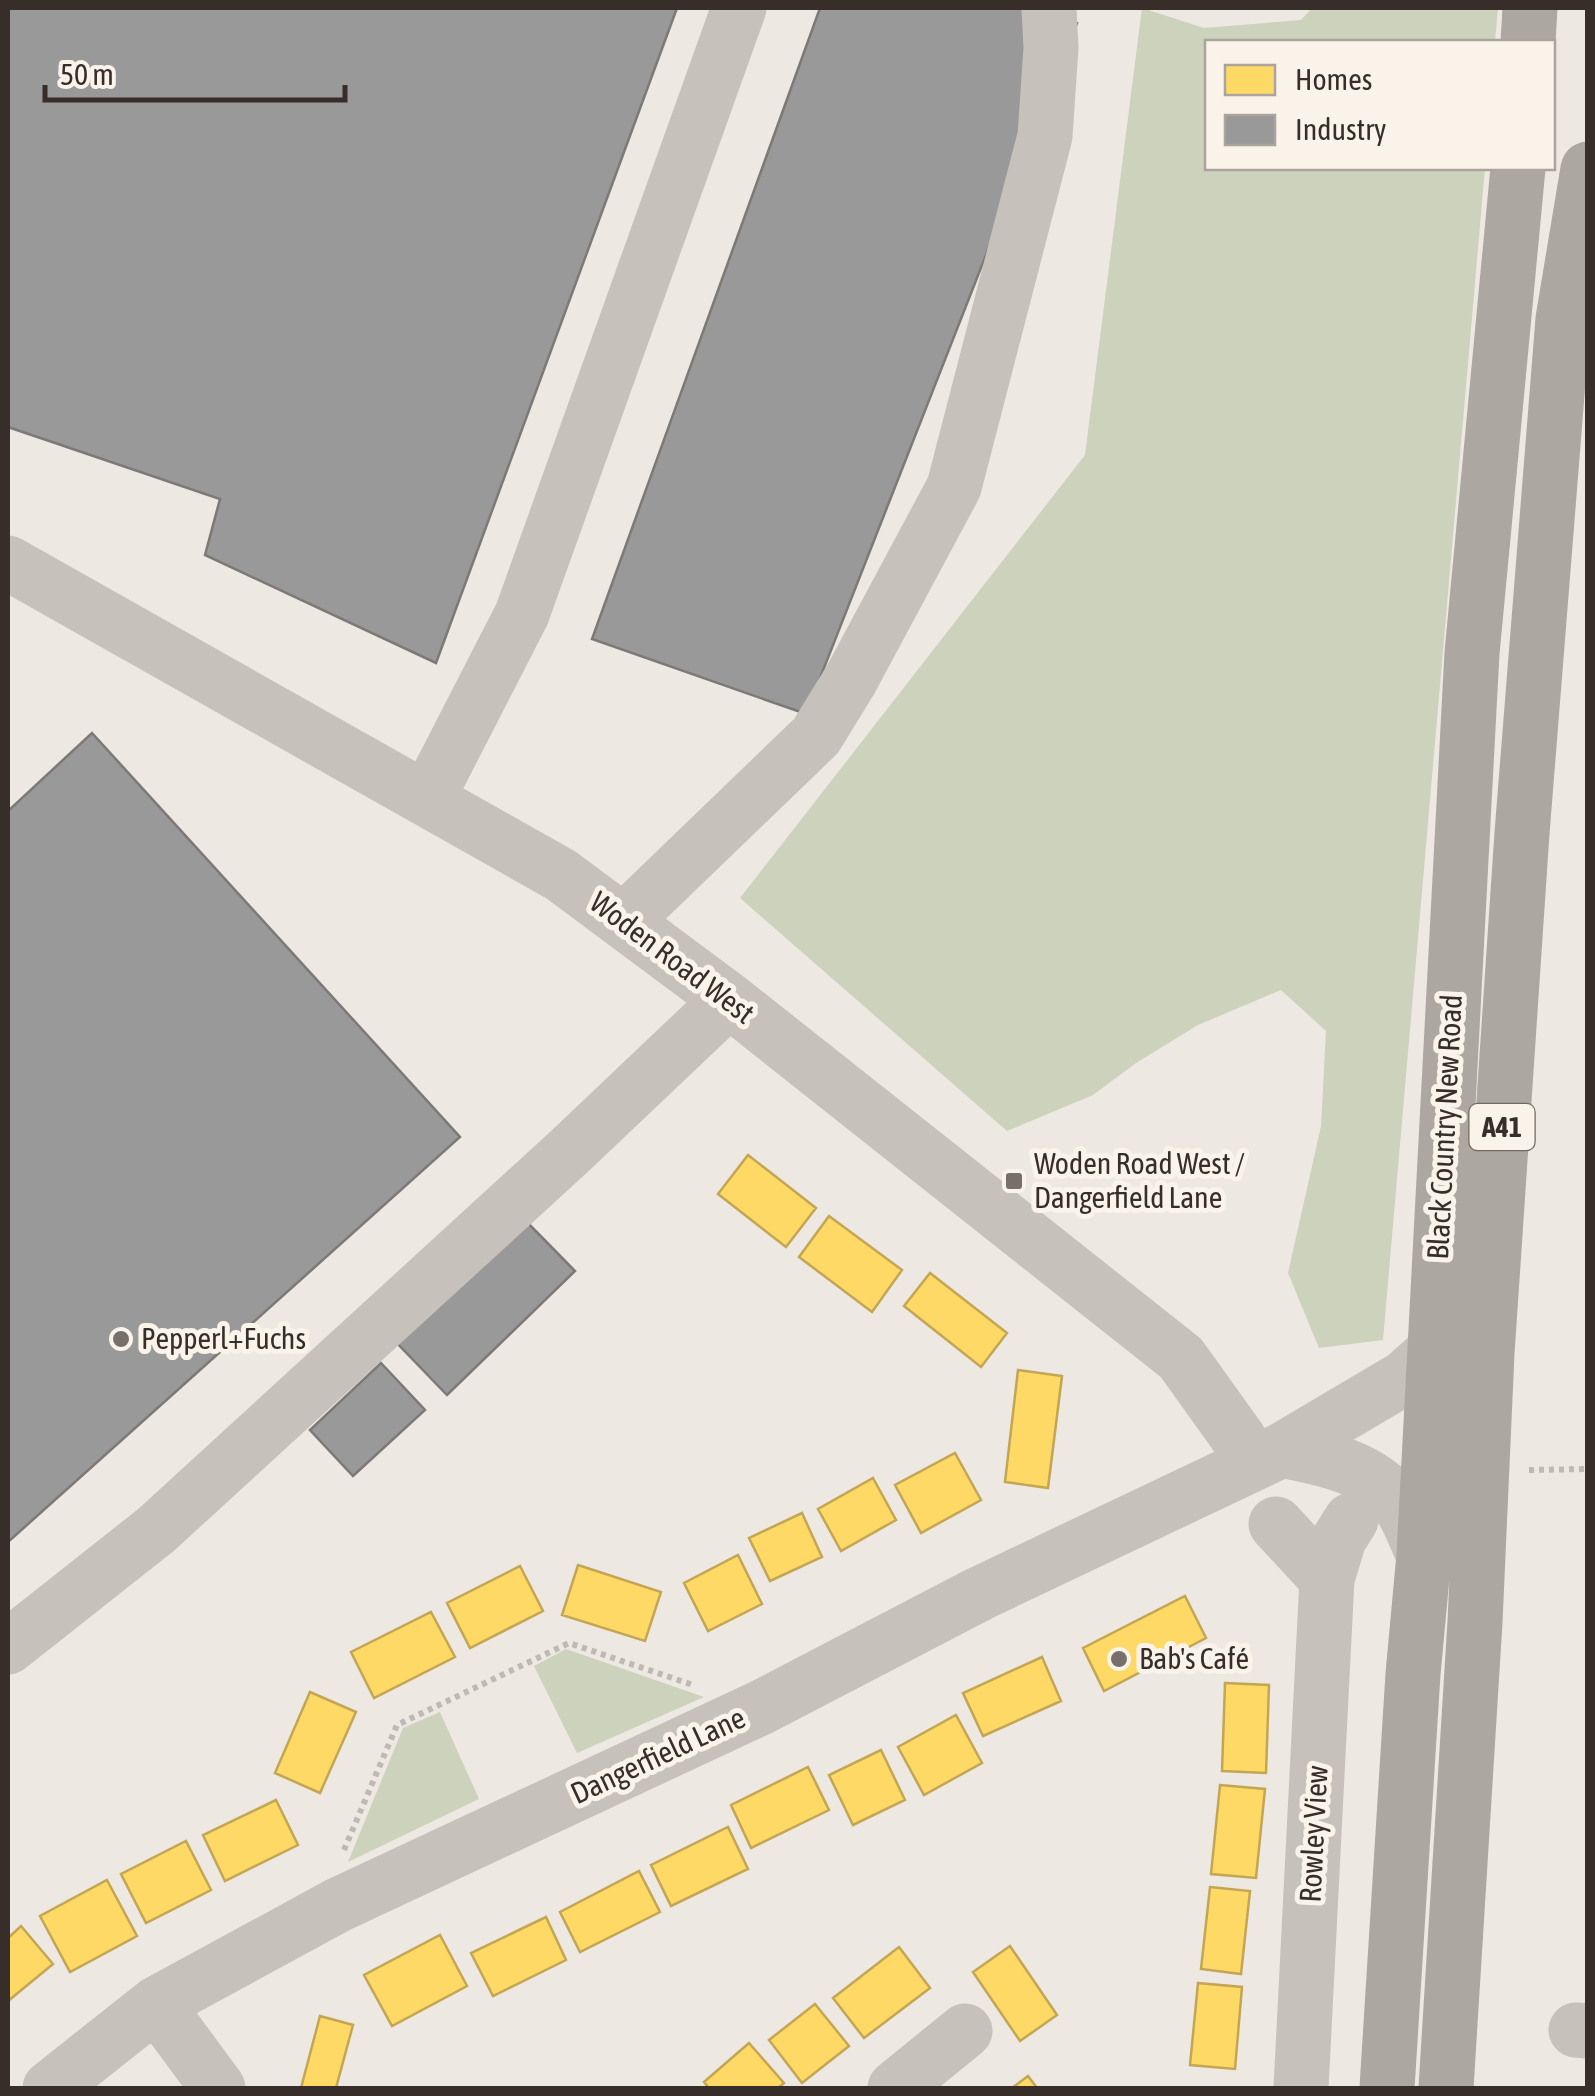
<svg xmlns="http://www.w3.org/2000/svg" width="1595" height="2096" viewBox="0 0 1595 2096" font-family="'Asap Condensed',sans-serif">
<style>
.green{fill:#cdd2bc}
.homes{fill:#ffd966;stroke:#c3a654;stroke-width:2.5}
.industry{fill:#999;stroke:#7c7977;stroke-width:2.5}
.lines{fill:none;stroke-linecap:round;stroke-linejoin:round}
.path{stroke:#bfb9b4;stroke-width:6;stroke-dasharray:5 5;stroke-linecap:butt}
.minor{stroke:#c6c1bb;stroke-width:55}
.highway{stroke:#aca7a1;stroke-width:55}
.poi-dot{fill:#776f6a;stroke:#f9f3ea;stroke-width:4}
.labels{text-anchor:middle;stroke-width:10;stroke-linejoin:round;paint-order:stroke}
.shield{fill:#f9f3ea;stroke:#716963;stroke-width:2.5}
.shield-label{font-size:28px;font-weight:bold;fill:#372e29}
.street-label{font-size:30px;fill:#372e29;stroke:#f9f3ea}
.poi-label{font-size:30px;fill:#372e29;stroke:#f9f3ea;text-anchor:start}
</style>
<rect width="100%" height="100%" fill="#ede8e2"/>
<path class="green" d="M1142 8 1204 28 1301 20 1312 8H1498L1495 42H1208V168H1485L1383 1340 1319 1348 1288 1273 1321 1126 1326 1031 1281 990 1198 1025 1136 1063 1093 1095 1007 1131 740 898 1085 455Z
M566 1649 704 1697 577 1753 534 1666Z
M440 1712 479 1799 348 1862 403 1728Z"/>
<path class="homes" d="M748 1155 816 1208 786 1247 718 1194Z
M829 1216 902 1270 872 1312 799 1257Z
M930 1273 1007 1333 981 1367 904 1306Z
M1018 1370 1062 1376 1048 1488 1005 1482Z
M955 1453 981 1500 921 1533 895 1485Z
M873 1478 896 1520 841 1551 818 1509Z
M802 1513 822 1557 770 1581 749 1538Z
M738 1555 762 1604 708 1631 684 1583Z
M578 1565 661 1592 645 1641 562 1615Z
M520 1566 543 1611 470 1648 447 1603Z
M1185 1596 1206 1638 1104 1691 1083 1648Z
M431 1612 455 1657 374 1698 351 1652Z
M1042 1657 1061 1701 983 1736 963 1693Z
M1225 1683 1269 1685 1266 1773 1222 1771Z
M310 1692 356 1712 320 1793 275 1773Z
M956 1715 982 1763 924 1795 898 1747Z
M881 1750 905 1800 853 1825 829 1775Z
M808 1767 829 1810 751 1848 731 1805Z
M1220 1785 1265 1789 1256 1878 1211 1874Z
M276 1800 298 1845 225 1881 203 1835Z
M728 1827 748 1869 671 1906 651 1865Z
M186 1841 211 1890 146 1923 121 1874Z
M639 1871 660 1912 580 1952 560 1912Z
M107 1880 137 1936 70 1972 40 1916Z
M1210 1887 1250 1891 1241 1974 1201 1969Z
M546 1917 566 1960 493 1996 471 1953Z
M21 1926 53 1964 8 2001V1938Z
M440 1935 467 1986 392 2026 364 1975Z
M1010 1946 1057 2015 1020 2041 973 1972Z
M899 1947 930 1988 864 2038 833 1998Z
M1198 1983 1242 1987 1235 2069 1190 2065Z
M815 2004 849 2046 802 2083 769 2040Z
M320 2016 353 2025 336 2088H301Z
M749 2043 784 2083 778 2088H709L704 2082Z
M1028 2076 1037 2088H1012Z"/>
<path class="industry" d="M8 8H677L436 663 205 555 220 499 8 427Z
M820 8H1021L1077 23 806 714 592 639Z
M92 733 460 1137 8 1542V811Z
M521 1216 575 1271 447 1395 394 1340Z
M381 1363 425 1410 353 1476 310 1430Z"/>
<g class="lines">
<path class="path" d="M1529 1470 1588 1469
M344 1850 397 1725 569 1643 693 1685"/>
<path class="minor" d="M8 563 561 875 729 1000 1181 1358 1239 1439 1250 1463
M427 799 522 614 739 8
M624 921 816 736 851 679 954 487 1045 136 1051 48 1049 8
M1282 1450C1324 1459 1365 1465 1395 1499 1408 1514 1415 1538 1424 1555
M1276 1524 1327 1579 1339 1539 1351 1520
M8 1647 156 1530 571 1150 729 1000
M156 2004 218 2088
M1576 2030 1588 2031
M50 2088 156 2004 338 1905 760 1708 979 1594 1282 1450 1404 1378 1432 1353
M895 2088 965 2031
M1301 2088 1327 1579"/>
<path class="highway" d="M1528 42 1530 8
M1387 2088 1413 1674 1424 1555 1472 653 1518 168
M1446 2088 1475 1622 1487 1353 1522 833 1563 319 1588 169"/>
</g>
<g class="poi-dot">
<rect x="1004" y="1171" width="20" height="20" rx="5"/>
<circle cx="121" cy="1339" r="10"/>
<circle cx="1119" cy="1659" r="10"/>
</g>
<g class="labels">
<rect class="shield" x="1469.5" y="1104" width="65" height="46" rx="8"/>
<g class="shield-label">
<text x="1502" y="1137">A41</text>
</g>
<g class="street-label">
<text transform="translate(672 958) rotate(37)" y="10">Woden Road West</text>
<text transform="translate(1445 1127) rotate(-87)" y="10">Black Country New Road</text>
<text transform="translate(658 1756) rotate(-25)" y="10">Dangerfield Lane</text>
<text transform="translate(1314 1834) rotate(-87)" y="10">Rowley View</text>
</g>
<g class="poi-label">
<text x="1034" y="1174">Woden Road West /<tspan x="1034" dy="34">Dangerfield Lane</tspan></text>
<text x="141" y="1349">Pepperl+Fuchs</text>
<text x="1139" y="1669">Bab's Café</text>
</g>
</g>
<rect width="1595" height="2096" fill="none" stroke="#372e29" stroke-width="20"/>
<rect x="1205" y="40" width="350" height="130" fill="#f9f3ea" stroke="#aba49d" stroke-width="2.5"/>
<rect x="1225" y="65" width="50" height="30" fill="#ffd966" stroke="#aba49d" stroke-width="2.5"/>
<text x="1295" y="90" font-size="30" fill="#372e29">Homes</text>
<rect x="1225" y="115" width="50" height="30" fill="#999999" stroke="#aba49d" stroke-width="2.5"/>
<text x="1295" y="140" font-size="30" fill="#372e29">Industry</text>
<path d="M45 85v15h300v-15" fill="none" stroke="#372e29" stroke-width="5"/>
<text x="60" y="85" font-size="30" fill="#372e29" stroke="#f9f3ea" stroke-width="8" paint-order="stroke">50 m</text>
</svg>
